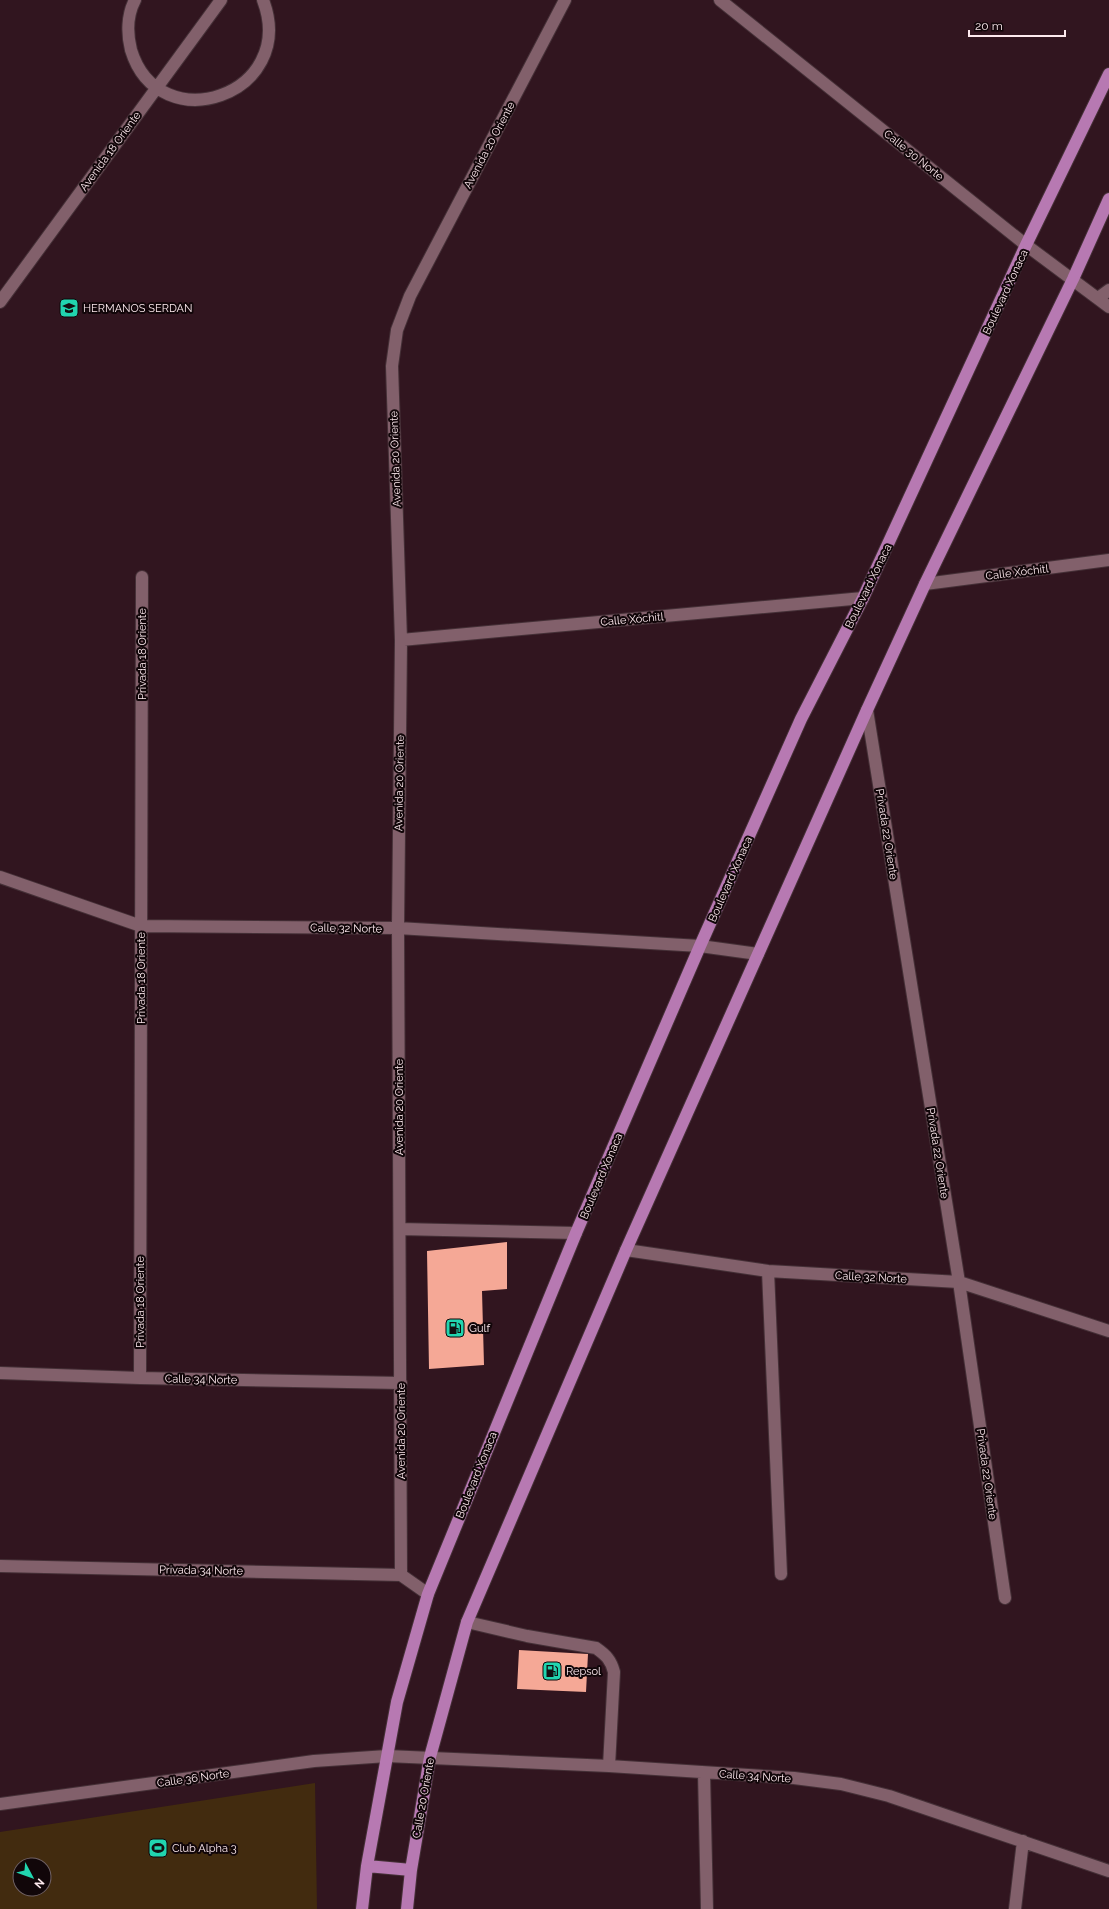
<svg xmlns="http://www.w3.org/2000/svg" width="1109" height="1909" viewBox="0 0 1109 1909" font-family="Raleway,sans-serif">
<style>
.green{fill:#422b0f;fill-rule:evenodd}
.building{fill:#f5a896}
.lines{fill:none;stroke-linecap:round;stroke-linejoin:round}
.minor-casing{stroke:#453037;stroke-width:14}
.major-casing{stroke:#453037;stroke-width:14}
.minor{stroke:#82606b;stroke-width:12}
.major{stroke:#b779b2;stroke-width:12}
.labels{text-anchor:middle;stroke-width:4;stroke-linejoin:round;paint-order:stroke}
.street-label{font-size:11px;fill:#fde9ee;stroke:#110609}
.poi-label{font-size:11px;fill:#fde9ee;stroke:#110609;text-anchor:start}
</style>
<rect width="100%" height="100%" fill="#31151f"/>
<path class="green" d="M315 1783 317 1909H0V1832ZM20 1865H44V1889H20Z"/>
<path class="building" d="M507 1242V1289L482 1291 484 1365 429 1369 427 1251Z
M519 1650 588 1654 586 1692 517 1689Z"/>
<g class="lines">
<g class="minor-casing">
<path id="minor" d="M135 0C127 15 127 34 131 50 159 142 299 95 263 0
M720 0 1026 245 1109 307
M1098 298 1109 290
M0 302 221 0
M925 584 1109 560
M401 640 863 598
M867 710 959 1282 1005 1598
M0 877 141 926 398 928 700 946 758 954
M400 1229 576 1233
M626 1250 768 1271 959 1282 1109 1331
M768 1271 781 1574
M0 1373 140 1378 401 1383
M140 1378 142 577
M0 1566 401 1575
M428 1594 401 1575 398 928 401 640 392 366 397 330 410 296 565 0
M467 1622 527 1636 596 1648C606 1655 611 1660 614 1672L609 1766
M704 1773 707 1909
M0 1804 314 1761 387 1756 609 1766 794 1778 841 1784 889 1796 1109 1871
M1015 1909 1023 1841"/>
</g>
<g class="major-casing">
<path id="major" d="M367 1866 411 1870
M362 1909 367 1866 397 1702 428 1594 576 1233 700 946 801 719 863 598 1026 245 1109 74
M407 1909 411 1870 430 1757 467 1622 626 1250 867 710 925 584 1073 279 1109 199"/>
</g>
<use href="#minor" class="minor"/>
<use href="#major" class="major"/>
</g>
<defs>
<g id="school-square" transform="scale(1)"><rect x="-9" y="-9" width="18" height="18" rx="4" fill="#21d5af" stroke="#110609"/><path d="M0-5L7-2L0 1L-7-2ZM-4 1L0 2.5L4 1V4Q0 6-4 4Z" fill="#111"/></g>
<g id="fuel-square" transform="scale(1)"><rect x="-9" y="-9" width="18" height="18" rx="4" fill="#21d5af" stroke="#110609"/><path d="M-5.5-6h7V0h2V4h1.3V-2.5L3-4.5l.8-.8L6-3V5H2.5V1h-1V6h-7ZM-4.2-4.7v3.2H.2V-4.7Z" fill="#111"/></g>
<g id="stadium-square" transform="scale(1)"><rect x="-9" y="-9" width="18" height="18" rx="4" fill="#21d5af" stroke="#110609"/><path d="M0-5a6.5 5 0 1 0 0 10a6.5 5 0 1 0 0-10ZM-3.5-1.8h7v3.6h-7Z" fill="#111"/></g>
</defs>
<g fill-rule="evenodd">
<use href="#school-square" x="69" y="308"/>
<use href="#fuel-square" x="455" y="1328"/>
<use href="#fuel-square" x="552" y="1671"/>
<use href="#stadium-square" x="158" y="1848"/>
</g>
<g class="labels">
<g class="street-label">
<text transform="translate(489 145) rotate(-62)" y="4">Avenida 20 Oriente</text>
<text transform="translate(110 151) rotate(-54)" y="4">Avenida 18 Oriente</text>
<text transform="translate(914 155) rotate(39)" y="4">Calle 30 Norte</text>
<text transform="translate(1005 292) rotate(-65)" y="4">Boulevard Xonaca</text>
<text transform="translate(395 459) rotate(-92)" y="4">Avenida 20 Oriente</text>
<text transform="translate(1017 572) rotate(-7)" y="4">Calle Xóchitl</text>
<text transform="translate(868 586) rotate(-64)" y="4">Boulevard Xonaca</text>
<text transform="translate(632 619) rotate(-5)" y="4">Calle Xóchitl</text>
<text transform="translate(142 654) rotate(-90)" y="4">Privada 18 Oriente</text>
<text transform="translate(399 783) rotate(-89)" y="4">Avenida 20 Oriente</text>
<text transform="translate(887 834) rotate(81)" y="4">Privada 22 Oriente</text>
<text transform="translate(730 879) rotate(-66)" y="4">Boulevard Xonaca</text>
<text transform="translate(346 928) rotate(1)" y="4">Calle 32 Norte</text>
<text transform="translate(141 978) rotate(-90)" y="4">Privada 18 Oriente</text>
<text transform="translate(399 1107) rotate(-90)" y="4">Avenida 20 Oriente</text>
<text transform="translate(938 1153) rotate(81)" y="4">Privada 22 Oriente</text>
<text transform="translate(601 1176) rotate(-67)" y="4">Boulevard Xonaca</text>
<text transform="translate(871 1277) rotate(3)" y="4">Calle 32 Norte</text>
<text transform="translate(140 1302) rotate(-90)" y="4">Privada 18 Oriente</text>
<text transform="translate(201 1379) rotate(1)" y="4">Calle 34 Norte</text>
<text transform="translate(401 1431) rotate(-90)" y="4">Avenida 20 Oriente</text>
<text transform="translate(987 1474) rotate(82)" y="4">Privada 22 Oriente</text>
<text transform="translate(476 1475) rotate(-68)" y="4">Boulevard Xonaca</text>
<text transform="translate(201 1570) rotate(1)" y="4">Privada 34 Norte</text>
<text transform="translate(755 1776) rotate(4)" y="4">Calle 34 Norte</text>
<text transform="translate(193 1778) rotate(-8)" y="4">Calle 36 Norte</text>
<text transform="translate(423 1798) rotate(-80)" y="4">Calle 20 Oriente</text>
</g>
<g class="poi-label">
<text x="83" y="312">HERMANOS SERDAN</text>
<text x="469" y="1332">Gulf</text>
<text x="566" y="1675">Repsol</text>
<text x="172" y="1852">Club Alpha 3</text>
</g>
</g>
<g transform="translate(32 1877) rotate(131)"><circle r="19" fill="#110609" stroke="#6f6165"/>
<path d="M0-3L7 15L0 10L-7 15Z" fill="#21d5af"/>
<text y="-6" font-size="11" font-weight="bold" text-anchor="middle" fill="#fde9ee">N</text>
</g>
<path d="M969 30v6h96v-6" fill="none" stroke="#fde9ee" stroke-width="2"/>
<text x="975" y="30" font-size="12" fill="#fde9ee" stroke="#110609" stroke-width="3" paint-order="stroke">20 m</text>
</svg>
